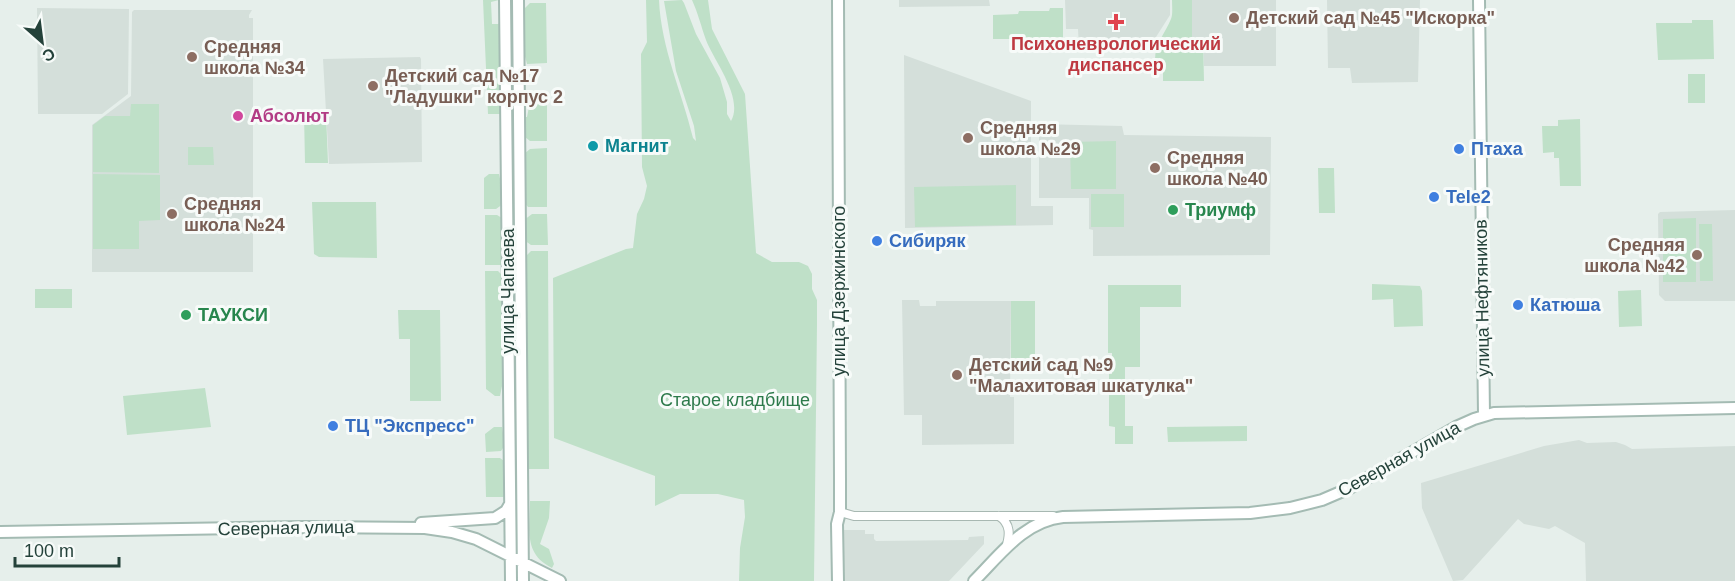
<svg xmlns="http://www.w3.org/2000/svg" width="1735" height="581" viewBox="0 0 1735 581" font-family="Helvetica,sans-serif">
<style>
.built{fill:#d4dfda}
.green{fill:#bfe0c8}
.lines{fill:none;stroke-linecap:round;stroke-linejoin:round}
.street-casing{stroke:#a8b8b2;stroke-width:10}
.secondary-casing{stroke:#a4bbb3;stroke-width:14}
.street{stroke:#fff;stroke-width:8}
.secondary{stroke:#fff;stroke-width:10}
.education-dot{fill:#8d6e63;stroke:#f7fbf9;stroke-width:2}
.health-dot{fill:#e0444e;stroke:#f7fbf9;stroke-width:2}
.hotel-dot{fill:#d1479c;stroke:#f7fbf9;stroke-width:2}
.culture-dot{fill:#0f9aa8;stroke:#f7fbf9;stroke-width:2}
.shop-dot{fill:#3f7fe0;stroke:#f7fbf9;stroke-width:2}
.leisure-dot{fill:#2e9e5b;stroke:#f7fbf9;stroke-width:2}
.labels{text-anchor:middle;stroke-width:6;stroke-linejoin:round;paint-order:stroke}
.education-label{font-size:18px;font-weight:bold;fill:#785e54;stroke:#f7fbf9;text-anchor:start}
.health-label{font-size:18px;font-weight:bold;fill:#be3a42;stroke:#f7fbf9}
.hotel-label{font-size:18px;font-weight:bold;fill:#b23c85;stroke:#f7fbf9;text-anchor:start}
.culture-label{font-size:18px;font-weight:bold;fill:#0d838f;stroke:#f7fbf9;text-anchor:start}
.shop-label{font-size:18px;font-weight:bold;fill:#366cbe;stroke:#f7fbf9;text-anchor:start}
.leisure-label{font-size:18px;font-weight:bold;fill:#27864d;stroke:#f7fbf9;text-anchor:start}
.street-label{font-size:18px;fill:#24423a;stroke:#f7fbf9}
.park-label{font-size:18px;fill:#2d7a4b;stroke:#f7fbf9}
</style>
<rect width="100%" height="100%" fill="#e6efeb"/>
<path class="built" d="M899 0H989L990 6 899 7Z
M1065 0H1170V15L1149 48H1079L1078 29H1066Z
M1192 0H1276V66H1204L1203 38H1192Z
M1327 0H1420L1418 82 1352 83 1350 68H1328Z
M37 8 129 9 128 94 102 114H38Z
M134 10H252L249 15V18H253V272H92V125L131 96 132 12Z
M904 55 1031 101V206H1053V225L905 228Z
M420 57 421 59 422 162 329 164 323 59Z
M1039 124 1122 126 1124 135 1271 137 1270 255 1093 256V230L1089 229V198H1039Z
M1735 210V301H1665L1659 295 1658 214 1660 212Z
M902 300H919L920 306H936V301H1011L1010 397H1014V444L922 445V415H904Z
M1579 440 1587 443 1616 442 1625 445 1632 449 1735 446V581H1586L1585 543 1555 526 1549 529 1524 524 1518 519 1463 580 1453 581 1422 508 1421 483 1544 446Z
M843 530H865V534H874V539L876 541 968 540 969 537 984 536V544L949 581H844Z"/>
<path class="green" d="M483 0H499L491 2 492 24H498L505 20 502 114H488Z
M646 0H659C661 48 682 92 693 138L696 141 694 126 676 71 664 1 682 0 684 3 696 34 720 78 727 102V114L731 121C744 98 714 61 706 40 701 26 698 13 692 0H708L712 29 745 94 756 253 772 262H799L808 266 812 274V289L817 300V324L814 581H739L740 548 745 517 744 500 718 494H680L655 506V476L554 438 553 278 626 249 633 248 637 214 644 199 647 186 642 167 641 54 647 42Z
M1172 0H1192V37L1203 38 1204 81H1163V62L1155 60C1155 43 1165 34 1171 19 1173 14 1172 6 1172 0Z
M530 3H546L547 63 527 64 523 49 522 11Z
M1050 8H1063V39H993V15L1018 14 1019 11H1049Z
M1692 20H1713L1714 59 1658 60 1656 23H1692Z
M1688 74H1705V103H1688Z
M531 97H547V141H530L525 137 524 117H527Z
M131 104H159V173L93 172V125L105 116H130Z
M304 114H326L328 163H305Z
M511 117H515L517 328H512Z
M1580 119 1581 186H1560L1559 158H1554V152L1543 153 1542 126H1558V120Z
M1116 141V189H1071L1070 142Z
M188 147H213L214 165H188Z
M547 148V207H528L524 202V154L530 149Z
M1318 168H1334L1335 213H1319Z
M93 174 160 175V220L139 221V249H93Z
M489 174H499L502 188 503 204 496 209H484V178Z
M1016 185V225L915 227 914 187Z
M1091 194H1124V227H1091Z
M376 202 377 258 319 257 314 254 312 202Z
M532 214H547L548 245H531L524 240V220Z
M485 215H497L502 218 504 260 501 265H485Z
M1696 218V282H1663V219Z
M1699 224H1712L1713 281H1700Z
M531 251H548L549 469H529L526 455 525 257Z
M485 271H498L504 277V376L500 396H495L486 389Z
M1372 284 1420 286 1422 291 1423 326 1394 327 1393 299 1372 300Z
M1108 285H1181V307H1140V367H1125V426H1133V444H1115V427L1109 426V374H1112V353H1108Z
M35 289H72V308H35Z
M1641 290 1642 326 1619 327 1618 291Z
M1011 301H1035V366H1011Z
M398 310H440L441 401H410V339H399Z
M205 388 211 427 127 435 123 396Z
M1247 426V441L1168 442 1167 427Z
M494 427H502L505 445 501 451 486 452 485 434Z
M485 458H500L504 461 505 497H486Z
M530 501H550L549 518 540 544 549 549 554 564 552 568C523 554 530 529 530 501Z"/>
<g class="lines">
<g class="street-casing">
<path id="street" d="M840 512 854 516H1053
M999 516C1011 524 1010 535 1006 548"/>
</g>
<g class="secondary-casing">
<path id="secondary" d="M505 0 511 581
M518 0 523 581
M838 0 840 478V512L837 524 838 581
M1479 0 1484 415
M421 523 495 518 506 511 510 504
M0 532 305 527 425 528 452 532 476 539 560 581
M974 581C1000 555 1024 521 1063 517L1250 513 1290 508 1322 500 1350 488 1456 427 1474 419 1494 413 1735 408"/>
</g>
<use href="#street" class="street"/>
<use href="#secondary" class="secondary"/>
</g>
<g class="education-dot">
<circle cx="1234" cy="18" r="6"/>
<circle cx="192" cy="57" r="6"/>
<circle cx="373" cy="86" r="6"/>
<circle cx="968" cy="138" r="6"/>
<circle cx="1155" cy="168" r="6"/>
<circle cx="172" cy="214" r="6"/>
<circle cx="1697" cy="255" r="6"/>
<circle cx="957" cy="375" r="6"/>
</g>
<path class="health-dot" d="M1113 13h6v6h6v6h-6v6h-6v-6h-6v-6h6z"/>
<circle class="hotel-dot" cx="238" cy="116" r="6"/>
<circle class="culture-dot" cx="593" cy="146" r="6"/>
<g class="shop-dot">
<circle cx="1459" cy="149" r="6"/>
<circle cx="1434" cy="197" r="6"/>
<circle cx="877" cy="241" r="6"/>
<circle cx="1518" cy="305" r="6"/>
<circle cx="333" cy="426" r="6"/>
</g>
<g class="leisure-dot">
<circle cx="1173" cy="210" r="6"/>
<circle cx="186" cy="315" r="6"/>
</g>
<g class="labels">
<g class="education-label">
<text x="1246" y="24">Детский сад №45 "Искорка"</text>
<text x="204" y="53">Средняя<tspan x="204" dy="21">школа №34</tspan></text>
<text x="385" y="82">Детский сад №17<tspan x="385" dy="21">"Ладушки" корпус 2</tspan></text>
<text x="980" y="134">Средняя<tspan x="980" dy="21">школа №29</tspan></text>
<text x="1167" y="164">Средняя<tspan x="1167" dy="21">школа №40</tspan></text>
<text x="184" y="210">Средняя<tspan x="184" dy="21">школа №24</tspan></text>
<text x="1685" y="251" text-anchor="end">Средняя<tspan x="1685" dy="21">школа №42</tspan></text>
<text x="969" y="371">Детский сад №9<tspan x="969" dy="21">"Малахитовая шкатулка"</tspan></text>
</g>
<g class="health-label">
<text x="1116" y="50">Психоневрологический<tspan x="1116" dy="21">диспансер</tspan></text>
</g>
<g class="hotel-label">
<text x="250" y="122">Абсолют</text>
</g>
<g class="culture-label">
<text x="605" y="152">Магнит</text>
</g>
<g class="shop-label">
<text x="1471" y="155">Птаха</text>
<text x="1446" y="203">Tele2</text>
<text x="889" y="247">Сибиряк</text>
<text x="1530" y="311">Катюша</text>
<text x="345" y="432">ТЦ "Экспресс"</text>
</g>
<g class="leisure-label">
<text x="1185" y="216">Триумф</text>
<text x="198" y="321">ТАУКСИ</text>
</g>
<g class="street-label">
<text transform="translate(508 291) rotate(-90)" y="6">улица Чапаева</text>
<text transform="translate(839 291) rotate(-90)" y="6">улица Дзержинского</text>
<text transform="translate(1482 298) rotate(-91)" y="6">улица Нефтяников</text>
<text transform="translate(1399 459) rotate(-29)" y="6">Северная улица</text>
<text transform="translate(286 528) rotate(-1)" y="6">Северная улица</text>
</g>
<g class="park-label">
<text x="735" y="406">Старое кладбище</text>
</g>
</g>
<g transform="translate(42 42) rotate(152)" stroke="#f7fbf9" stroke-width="4.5" paint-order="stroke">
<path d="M0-4.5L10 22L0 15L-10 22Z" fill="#24423a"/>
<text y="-9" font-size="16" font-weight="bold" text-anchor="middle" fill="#24423a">С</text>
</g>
<path d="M15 557v9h104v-9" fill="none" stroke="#24423a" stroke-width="3"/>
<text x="24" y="557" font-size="18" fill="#24423a" stroke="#f7fbf9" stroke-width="4.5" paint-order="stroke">100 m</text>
</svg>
